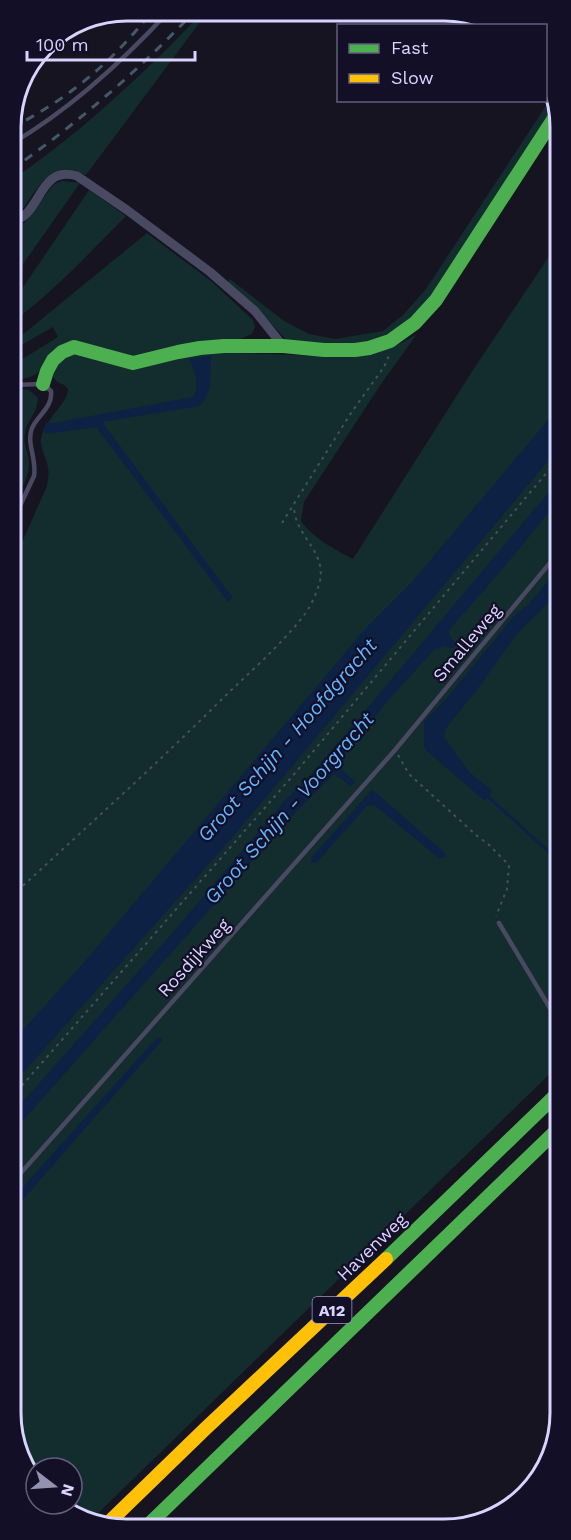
<svg xmlns="http://www.w3.org/2000/svg" width="571" height="1540" viewBox="0 0 571 1540" font-family="'Work Sans',sans-serif">
<style>
.green{fill:#132c2d}
.water{fill:#0d2144}
.lines{fill:none;stroke-linecap:round;stroke-linejoin:round}
.stream{stroke:#0d2144;stroke-width:3}
.path{stroke:#44505f;stroke-width:2;stroke-dasharray:3 4.5;stroke-linecap:butt}
.lane{stroke:#4a4962;stroke-width:4.5}
.street{stroke:#4a4962;stroke-width:9}
.fast{stroke:#4caf50;stroke-width:14}
.slow{stroke:#ffc107;stroke-width:14}
.rail{stroke:#43596b;stroke-width:3;stroke-dasharray:9 8;stroke-linecap:butt}
.labels{text-anchor:middle;stroke-width:4.5;stroke-linejoin:round;paint-order:stroke}
.shield{fill:#130f26;stroke:#9e99be;stroke-width:1.5}
.shield-label{font-size:16px;font-weight:bold;fill:#d9d4ff}
.street-label{font-size:18px;fill:#d9d4ff;stroke:#130f26}
.water-label{font-size:20px;font-style:italic;fill:#62b6ff;stroke:#130f26}
.rim{fill:none;stroke:#d9d4ff;stroke-width:3}
</style>
<rect width="100%" height="100%" fill="#161421"/>
<path class="green" d="M200 15 203 18 86 175C82 174 77 171 72 170 48 165 34 194 21 211L18 214 11 216V180C35 165 56 147 78 130 121 94 161 56 200 15Z
M553 95 558 104 435 291 421 309 406 323 390 333 372 340 355 345 290 344 252 303 228 283 230 279 284 321 309 334 335 339 383 331 403 315 426 289Z
M63 181 80 183 11 281V227L19 226 25 222 54 184Z
M89 190 126 216C89 253 54 292 11 323V305Z
M147 233 211 281 253 320 255 327 252 334 240 339V353L323 356 381 351 401 343 417 334 381 384 304 502 301 521C314 539 334 549 353 559L473 370 558 243 560 1064 91 1520 60 1504H72V1468H36V1479L13 1436 11 567 47 486C48 479 49 474 48 467 46 457 40 449 41 439 43 420 68 404 68 389L64 385 56 381 45 366C31 380 29 377 11 381V366L58 337 53 327 11 351V344Z
M18 389 29 390 38 398C37 415 27 420 25 433 22 444 30 454 29 465 28 480 18 496 11 509V391Z"/>
<path class="water" d="M211 355C210 373 213 393 200 406L102 422 232 597 228 602 97 428H90L46 434 44 430 46 423H54L193 397C201 385 194 372 190 359Z
M559 407V447L543 467 230 840 12 1085V1042L87 959 366 628 413 581Z
M559 480V500L499 573 449 630 450 637 455 642V646L453 648H449L446 646 435 649 388 700 342 758 338 766 355 782 351 786 334 774 295 813 12 1133V1114L175 930 287 798 306 781Z
M559 567C559 572 560 580 559 585 555 601 531 618 520 631 505 648 493 668 479 687 468 702 455 715 445 730L444 737 469 772 492 791 485 801 427 751 424 747V722L447 698 515 615 529 604Z
M371 791 375 792 444 852 446 856 443 858H439L374 805 367 806 316 863H312L311 858Z
M160 1037 162 1040 159 1044 12 1212V1199L156 1039Z"/>
<g class="lines">
<path class="stream" d="M485 794 559 861"/>
<path class="path" d="M282 523 351 413 384 367 390 353
M398 755 409 774 476 835 488 844 509 865 507 889 496 916
M12 896C82 831 154 767 222 699 250 672 281 645 305 614 312 604 317 592 320 581 326 549 294 536 294 506
M12 1097 290 779 559 458"/>
<path class="lane" d="M11 144C71 109 122 62 169 11
M11 385 43 384 51 391C53 407 38 415 32 428 26 443 37 459 34 476L11 525
M499 923 560 1025
M12 1183 395 750 559 552"/>
<path class="street" d="M11 221C42 218 37 164 77 176L127 210 210 272 255 311 283 346"/>
<path class="fast" d="M43 384 47 371 53 360 62 352 74 347 133 363 178 352 200 348 224 346H283L324 350H355L369 348 390 341 415 323 436 300 558 112
M386 1259 560 1091
M146 1527 560 1127"/>
<path class="slow" d="M104 1527 205 1429 386 1259"/>
<path class="rail" d="M11 128C67 100 114 61 152 11
M11 170C78 123 139 70 195 11"/>
</g>
<g class="labels">
<rect class="shield" x="312.5" y="1297" width="39" height="26" rx="4.5"/>
<g class="shield-label">
<text x="332" y="1316">A12</text>
</g>
<g class="street-label">
<text transform="translate(467 643) rotate(-50)" y="6">Smalleweg</text>
<text transform="translate(194 958) rotate(-48)" y="6">Rosdijkweg</text>
<text transform="translate(372 1247) rotate(-44)" y="6">Havenweg</text>
</g>
<g class="water-label">
<text transform="translate(287 740) rotate(-49)" y="7">Groot Schijn - Hoofdgracht</text>
<text transform="translate(289 808) rotate(-49)" y="7">Groot Schijn - Voorgracht</text>
</g>
</g>
<path d="M0 0H571V1540H0ZM127 21H444A106 106 0 0 1 550 127V1413A106 106 0 0 1 444 1519H127A106 106 0 0 1 21 1413V127A106 106 0 0 1 127 21Z" fill="#130f26" fill-rule="evenodd"/>
<path class="rim" d="M127 21H444A106 106 0 0 1 550 127V1413A106 106 0 0 1 444 1519H127A106 106 0 0 1 21 1413V127A106 106 0 0 1 127 21Z"/>
<rect x="337" y="24" width="210" height="78" fill="#130f26" stroke="#625e7d" stroke-width="1.5"/>
<rect x="349" y="44" width="30" height="9" fill="#4caf50" stroke="#625e7d" stroke-width="1.5"/>
<text x="391" y="54" font-size="18" fill="#d9d4ff">Fast</text>
<rect x="349" y="74" width="30" height="9" fill="#ffc107" stroke="#625e7d" stroke-width="1.5"/>
<text x="391" y="84" font-size="18" fill="#d9d4ff">Slow</text>
<g transform="translate(54 1486) rotate(107)"><circle r="28" fill="#130f26" stroke="#625e7d" stroke-width="1.5"/>
<path d="M0-4.5L10 22L0 15L-10 22Z" fill="#9591b1"/>
<text y="-9" font-size="16" font-weight="bold" text-anchor="middle" fill="#d9d4ff">N</text>
</g>
<path d="M27 51v9h168v-9" fill="none" stroke="#d9d4ff" stroke-width="3"/>
<text x="36" y="51" font-size="18" fill="#d9d4ff" stroke="#130f26" stroke-width="4.5" paint-order="stroke">100 m</text>
</svg>
